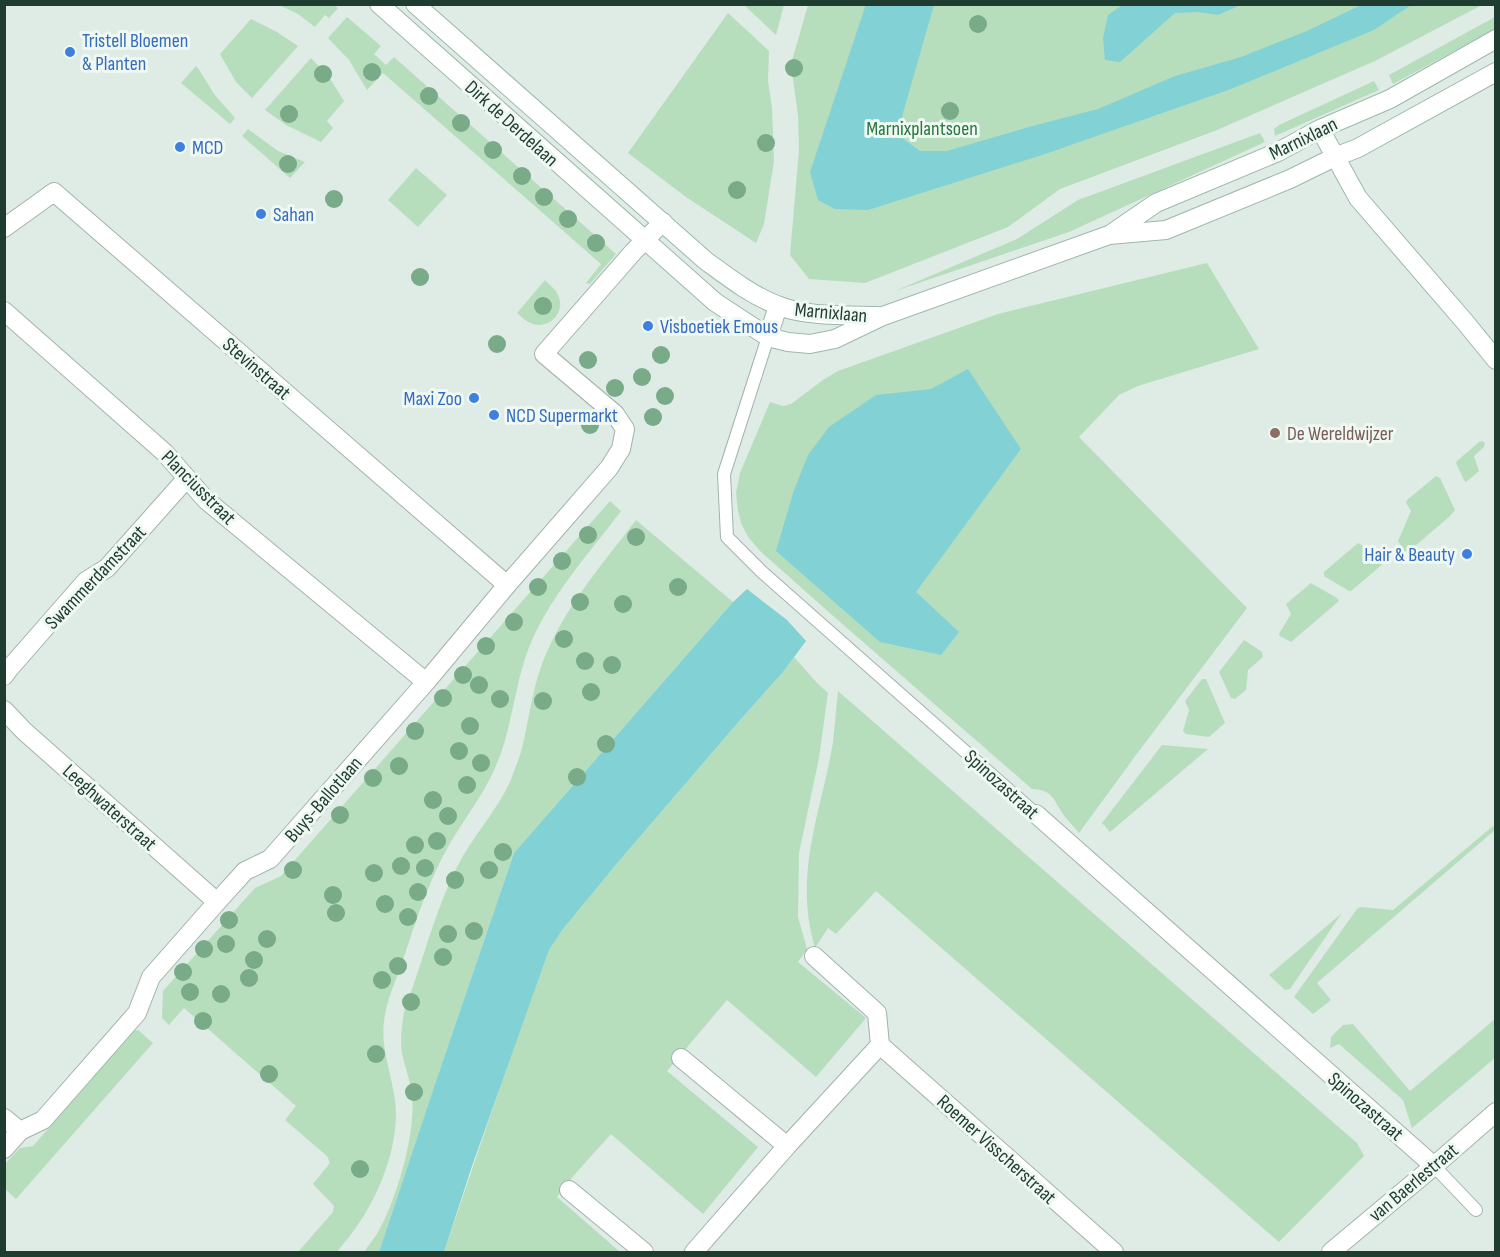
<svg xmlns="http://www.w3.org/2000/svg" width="1500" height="1257" viewBox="0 0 1500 1257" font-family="'Sofia Sans Condensed',sans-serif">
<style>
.green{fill:#b6debd}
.water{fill:#82d1d5}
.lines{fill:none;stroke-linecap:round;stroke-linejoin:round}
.lane-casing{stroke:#a2b3ab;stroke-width:14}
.street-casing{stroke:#a2b3ab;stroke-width:20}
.secondary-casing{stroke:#9db8ac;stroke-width:20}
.lane{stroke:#fff;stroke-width:12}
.street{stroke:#fff;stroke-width:18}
.secondary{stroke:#fff;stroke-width:18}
.tree{fill:#79ab89}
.shop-dot{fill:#3f7fe0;stroke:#eff8f3;stroke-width:2}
.education-dot{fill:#8d6e63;stroke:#eff8f3;stroke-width:2}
.labels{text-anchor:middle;stroke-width:6;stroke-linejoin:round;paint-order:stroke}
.shop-label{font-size:20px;fill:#366cbe;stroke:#eff8f3;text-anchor:start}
.street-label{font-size:20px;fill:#1f3c31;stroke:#eff8f3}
.park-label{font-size:20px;fill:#26763d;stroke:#eff8f3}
.education-label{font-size:20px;fill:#785e54;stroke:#eff8f3;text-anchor:start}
</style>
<rect width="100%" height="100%" fill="#dfebe5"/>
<path class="green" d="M279 5H334L338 8 329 18 325 15 315 27 298 14Z
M744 5H784L776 35Z
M808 5H1482L1375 61 1217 130 1060 189 1008 227 865 283 809 279 790 255 799 149 798 116 791 64Z
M728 13 769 51 768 81 772 108 774 161 764 224 756 243 686 197 628 153Z
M347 17 381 46 374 54 386 65 394 57 616 254 590 284 586 283 601 264 383 73 367 90 349 60 328 38Z
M1495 17V29L1393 84 1389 75Z
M251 19 277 32 298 46 252 98 236 82 220 54Z
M311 58 329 77 344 101 327 121 333 128 321 142 286 125 265 110Z
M196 66 200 71 214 94 235 118 230 124 181 83Z
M1374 81 1379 90 1275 136 1274 129 1279 125Z
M248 129 278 151 305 162 290 178 242 136Z
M1260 133 1265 142 1069 232 895 291 1017 239 1078 200Z
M416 168 447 195 418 227 388 200Z
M1207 263 1259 349 1138 386 1119 395 1079 437 1247 608 1136 755 1079 833C1074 827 1068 821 1063 814 1053 799 1053 790 1032 789L832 615 760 551 748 537 741 523 738 511 736 493 740 473 770 402 783 406 791 404 823 380 838 371 998 314Z
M545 280C549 285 556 289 558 295 566 312 550 329 533 324 526 322 522 317 517 313Z
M1482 441 1485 443 1484 447 1474 456 1479 471 1466 482 1464 480 1456 463 1457 461 1479 442Z
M1436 476 1440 478 1455 510 1450 516 1407 553 1405 552 1398 541 1411 511 1406 503 1407 500Z
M610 501 621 511C588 555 548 598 528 650 514 688 512 730 495 768 483 796 464 819 449 845 428 882 415 923 402 963 396 980 388 997 385 1015 379 1044 391 1071 395 1100 400 1139 383 1187 361 1220 354 1231 345 1242 337 1252H298L333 1212 334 1206 313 1184 330 1163 327 1156 285 1120 296 1106 184 1008 169 1025 162 1018 163 991 255 888 281 876Z
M636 520 733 602 514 853 434 1087 379 1252H364C368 1246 373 1240 377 1234 396 1202 416 1134 412 1097 411 1082 405 1068 402 1053 400 1039 402 1025 404 1012 422 964 434 913 457 867 472 837 496 812 510 782 514 771 519 759 522 748 529 720 532 691 542 664 563 609 601 566 636 520Z
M1358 543 1384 559V563L1351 591H1349L1324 576V572Z
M1311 583 1337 598 1339 601 1291 642 1280 636 1279 634 1291 614 1286 604Z
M1244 640 1262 652 1263 657 1248 670 1246 690 1235 699 1231 698 1219 672Z
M794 657 817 683 828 693 819 758 799 853 798 917 807 949 798 962 866 1018 816 1077 727 1000 667 1071 758 1147 703 1214 611 1134 575 1174 557 1197 620 1252H444L510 1058 549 950 563 929 619 861 741 719 783 672Z
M1202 679H1206L1225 723 1209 737 1186 734 1183 731 1189 710 1185 701Z
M838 691 1357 1143 1364 1156 1279 1242 876 891 836 934 828 928 815 948C793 873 821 814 833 742 835 725 836 708 838 691Z
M1162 745 1208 749 1110 832 1102 823Z
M1493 826 1495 830 1317 983 1331 1000 1313 1014 1294 997 1357 909 1360 907 1393 910Z
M1342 913 1290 989 1285 990 1269 975Z
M1495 1019V1058L1412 1128 1403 1100 1339 1044 1330 1048 1331 1037 1343 1025 1353 1024 1410 1091Z
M138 1030 153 1043 16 1199 5 1189V1164L20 1148 33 1146 134 1031Z"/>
<path class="water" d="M866 4 934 5 897 134 920 151H947L1029 127 1098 109 1175 76 1241 57 1307 31 1361 5H1411L1374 30 1231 89 1048 153 868 210 835 209 818 200 810 172Z
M1122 5V4L1239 5 1234 8 1218 15 1198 12 1175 13 1120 62 1105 60 1103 38 1108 15Z
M968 369 1021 449 916 592 959 632 941 655 880 642 776 551 794 490 808 455 829 427 876 395 931 389Z
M747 589 787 620 806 641 783 672 741 719 619 861 563 929 549 950 472 1166 444 1252H379L434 1087 514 853 733 602Z"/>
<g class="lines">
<g class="lane-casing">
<path id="lane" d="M768 337 724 474 727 537 762 572 1036 814
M1434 1166 1476 1210"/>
</g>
<g class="street-casing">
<path id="street" d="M4 228 54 192 507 585
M4 311 165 453 206 500 426 682
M768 337 778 306
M4 676 9 669 86 581 107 568 187 478
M4 710 24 731 217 902
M1036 814 1434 1166
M814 956 877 1013 880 1045
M681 1058 787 1146
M4 1118 20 1131
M4 1149 20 1131 43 1120 137 1013 151 977 217 902 245 871 270 859 426 682 507 585 609 468 621 449 625 429 615 414 544 354 634 251 663 222
M569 1190 644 1252
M694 1252 787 1146 880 1045 1114 1252
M1331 1252 1434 1166 1496 1112"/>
</g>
<g class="secondary-casing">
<path id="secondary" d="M379 4 715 302 768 337 788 342 810 344 835 339 883 316 1109 235 1166 230 1290 179 1335 157 1358 148 1496 72
M415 4 706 261C728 277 751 295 777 305 804 317 848 315 878 316
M1320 129 1358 198 1465 322 1496 360
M1111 234 1156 203 1278 152 1320 129 1390 99 1496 39"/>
</g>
<use href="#lane" class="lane"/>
<use href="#street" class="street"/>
<use href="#secondary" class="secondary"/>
</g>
<g class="tree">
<circle cx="978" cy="24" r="9"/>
<circle cx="794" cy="68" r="9"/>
<circle cx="372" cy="72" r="9"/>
<circle cx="323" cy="74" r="9"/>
<circle cx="429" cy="96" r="9"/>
<circle cx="950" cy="111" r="9"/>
<circle cx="289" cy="114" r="9"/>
<circle cx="461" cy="123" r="9"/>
<circle cx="766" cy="143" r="9"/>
<circle cx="493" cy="150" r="9"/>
<circle cx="288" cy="164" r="9"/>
<circle cx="522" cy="176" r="9"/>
<circle cx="737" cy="190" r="9"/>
<circle cx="544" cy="197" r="9"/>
<circle cx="334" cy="199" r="9"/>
<circle cx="568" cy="219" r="9"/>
<circle cx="596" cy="243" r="9"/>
<circle cx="420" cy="277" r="9"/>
<circle cx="543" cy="306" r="9"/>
<circle cx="497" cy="344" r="9"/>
<circle cx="661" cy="355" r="9"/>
<circle cx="588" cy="360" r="9"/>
<circle cx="642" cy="377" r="9"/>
<circle cx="615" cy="388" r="9"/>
<circle cx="665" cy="396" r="9"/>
<circle cx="653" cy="417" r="9"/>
<circle cx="590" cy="425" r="9"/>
<circle cx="588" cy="535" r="9"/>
<circle cx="636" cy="537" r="9"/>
<circle cx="562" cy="561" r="9"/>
<circle cx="538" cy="587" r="9"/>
<circle cx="678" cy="587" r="9"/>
<circle cx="580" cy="602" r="9"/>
<circle cx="623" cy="604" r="9"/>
<circle cx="514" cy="622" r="9"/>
<circle cx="564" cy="639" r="9"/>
<circle cx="486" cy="646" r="9"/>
<circle cx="585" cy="661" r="9"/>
<circle cx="612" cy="665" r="9"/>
<circle cx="463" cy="675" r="9"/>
<circle cx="479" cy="685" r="9"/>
<circle cx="591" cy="692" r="9"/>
<circle cx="443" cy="698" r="9"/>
<circle cx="500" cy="699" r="9"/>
<circle cx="543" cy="701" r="9"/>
<circle cx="470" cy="726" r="9"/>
<circle cx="415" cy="731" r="9"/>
<circle cx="606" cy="744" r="9"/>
<circle cx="459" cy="751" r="9"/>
<circle cx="481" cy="763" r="9"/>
<circle cx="399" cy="766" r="9"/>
<circle cx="577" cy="777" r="9"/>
<circle cx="373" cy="778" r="9"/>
<circle cx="467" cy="785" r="9"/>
<circle cx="433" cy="800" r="9"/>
<circle cx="340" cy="815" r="9"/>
<circle cx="448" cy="816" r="9"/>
<circle cx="437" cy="841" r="9"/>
<circle cx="415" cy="845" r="9"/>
<circle cx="503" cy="852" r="9"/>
<circle cx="401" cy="866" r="9"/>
<circle cx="425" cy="868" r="9"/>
<circle cx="293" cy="870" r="9"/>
<circle cx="489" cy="870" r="9"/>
<circle cx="374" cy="873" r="9"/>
<circle cx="455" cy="880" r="9"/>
<circle cx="418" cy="892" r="9"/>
<circle cx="333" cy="895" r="9"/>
<circle cx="385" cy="904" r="9"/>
<circle cx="336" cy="913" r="9"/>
<circle cx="408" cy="917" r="9"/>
<circle cx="229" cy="920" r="9"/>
<circle cx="474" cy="931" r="9"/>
<circle cx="448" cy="934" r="9"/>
<circle cx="267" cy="939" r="9"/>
<circle cx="226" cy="944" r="9"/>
<circle cx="204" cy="949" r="9"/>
<circle cx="443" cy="957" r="9"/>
<circle cx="254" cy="960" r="9"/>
<circle cx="398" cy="966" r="9"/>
<circle cx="183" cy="972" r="9"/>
<circle cx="249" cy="978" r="9"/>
<circle cx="382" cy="980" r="9"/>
<circle cx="190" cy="992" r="9"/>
<circle cx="221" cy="994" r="9"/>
<circle cx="411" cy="1002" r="9"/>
<circle cx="203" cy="1021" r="9"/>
<circle cx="376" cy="1054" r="9"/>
<circle cx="269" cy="1074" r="9"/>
<circle cx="414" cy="1092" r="9"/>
<circle cx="360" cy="1169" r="9"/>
</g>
<g class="shop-dot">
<circle cx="70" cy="52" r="6"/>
<circle cx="180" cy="147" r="6"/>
<circle cx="261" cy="214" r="6"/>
<circle cx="648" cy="326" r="6"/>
<circle cx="474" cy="398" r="6"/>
<circle cx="494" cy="415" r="6"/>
<circle cx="1467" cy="554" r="6"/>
</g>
<circle class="education-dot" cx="1275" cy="433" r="6"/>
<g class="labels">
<g class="shop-label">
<text x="82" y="47">Tristell Bloemen<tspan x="82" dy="23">&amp; Planten</tspan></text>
<text x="192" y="154">MCD</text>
<text x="273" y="221">Sahan</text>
<text x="660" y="333">Visboetiek Emous</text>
<text x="462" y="405" text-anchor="end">Maxi Zoo</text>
<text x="506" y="422">NCD Supermarkt</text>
<text x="1455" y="561" text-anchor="end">Hair &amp; Beauty</text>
</g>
<g class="street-label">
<text transform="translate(512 123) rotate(42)" y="7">Dirk de Derdelaan</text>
<text transform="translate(1303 138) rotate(-26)" y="7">Marnixlaan</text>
<text transform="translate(831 312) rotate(5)" y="7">Marnixlaan</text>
<text transform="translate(257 368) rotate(41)" y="7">Stevinstraat</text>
<text transform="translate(199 487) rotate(45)" y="7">Planciusstraat</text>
<text transform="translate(95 577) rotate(-46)" y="7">Swammerdamstraat</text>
<text transform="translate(1002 784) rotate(42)" y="7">Spinozastraat</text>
<text transform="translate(323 799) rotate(-49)" y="7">Buys-Ballotlaan</text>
<text transform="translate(110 807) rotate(42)" y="7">Leeghwaterstraat</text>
<text transform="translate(1366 1106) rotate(41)" y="7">Spinozastraat</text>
<text transform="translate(997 1149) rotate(42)" y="7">Roemer Visscherstraat</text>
<text transform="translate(1413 1182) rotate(-40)" y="7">van Baerlestraat</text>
</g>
<g class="park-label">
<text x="922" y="135">Marnixplantsoen</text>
</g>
<g class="education-label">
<text x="1287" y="440">De Wereldwijzer</text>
</g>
</g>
<rect width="1500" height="1257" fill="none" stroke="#1f3c31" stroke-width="12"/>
</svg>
